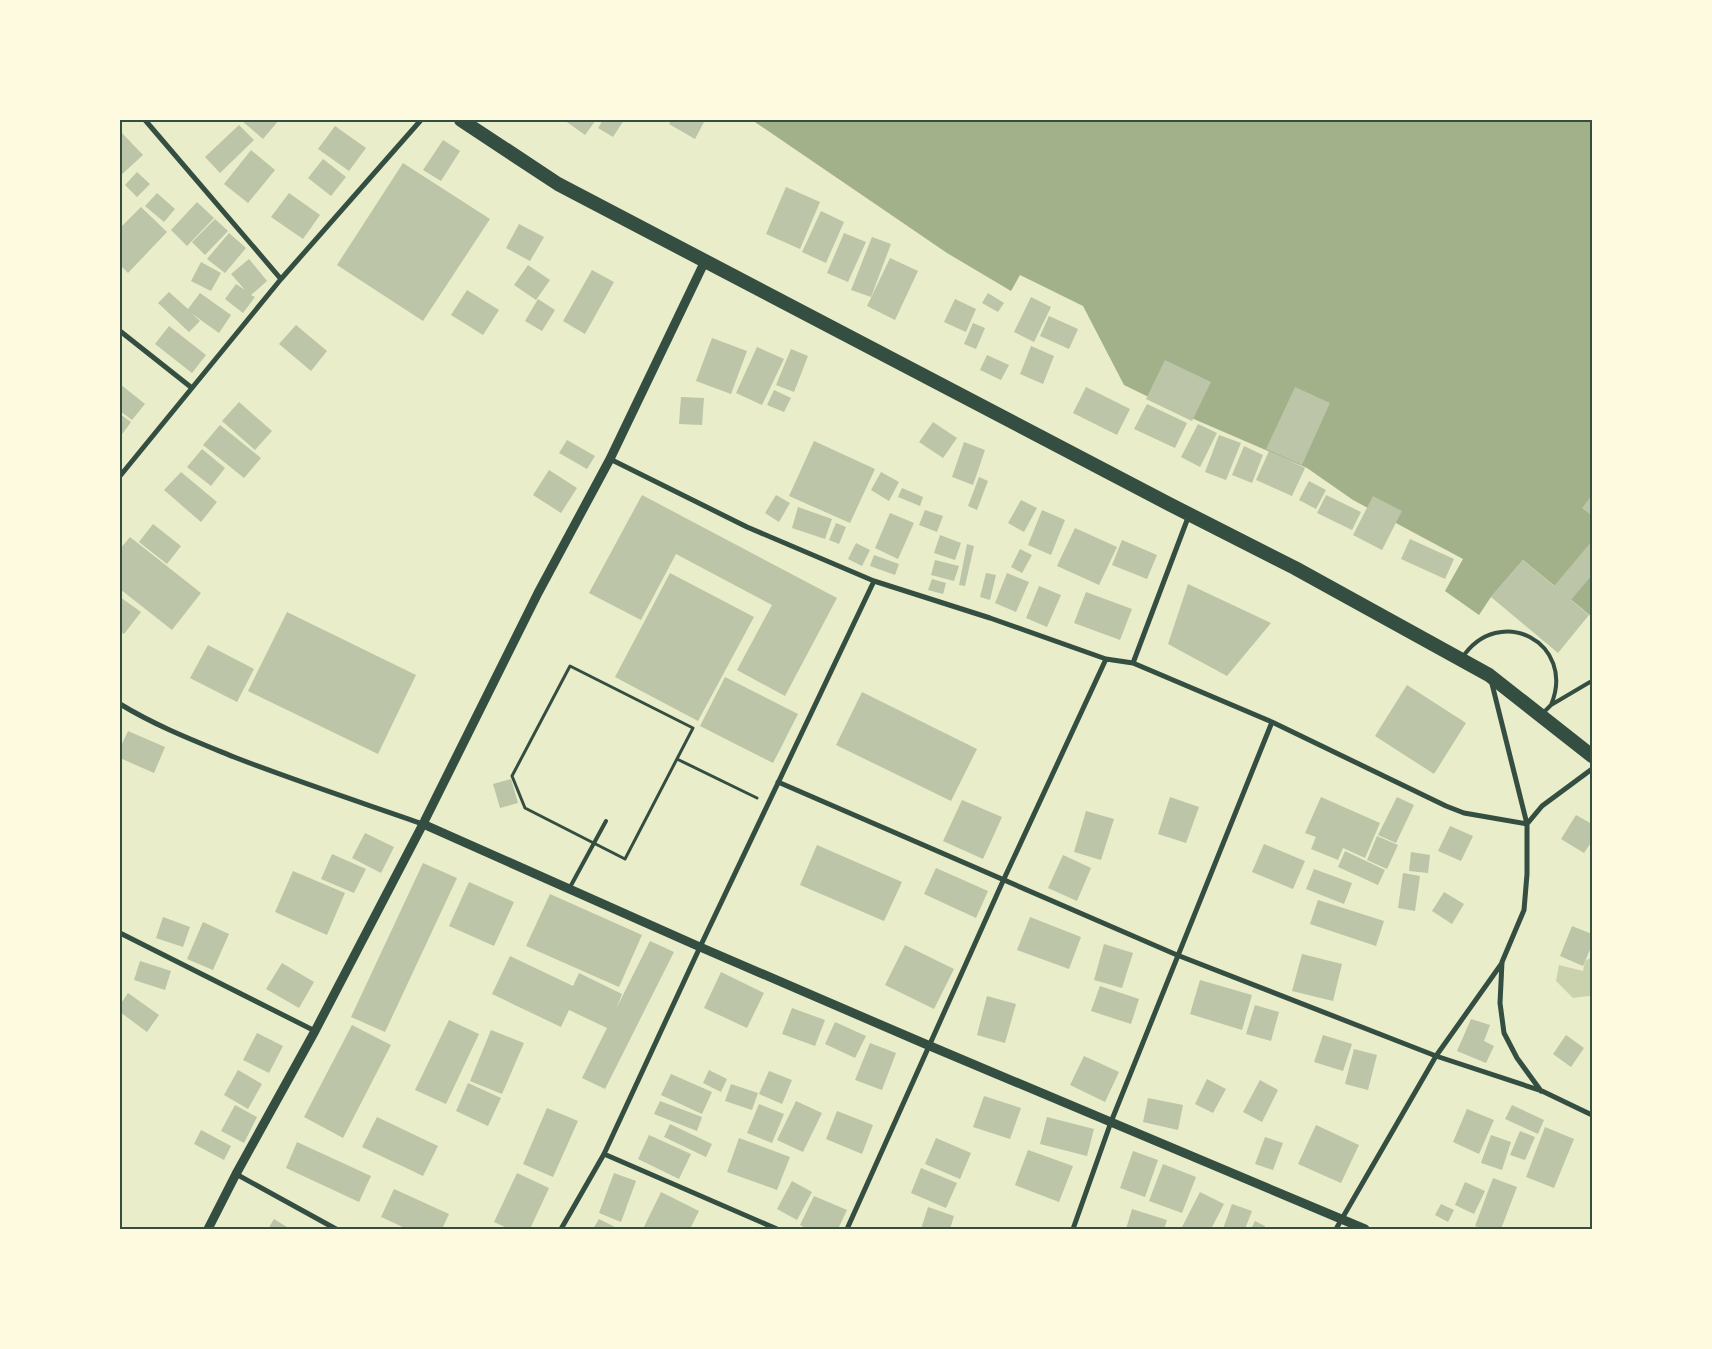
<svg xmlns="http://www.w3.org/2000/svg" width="1712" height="1349" viewBox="0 0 1712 1349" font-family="Rubik,sans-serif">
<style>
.green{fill:#cad2ad}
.water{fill:#a3b18a}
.building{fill:#bcc5a7}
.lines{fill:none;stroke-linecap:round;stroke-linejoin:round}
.path{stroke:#344e41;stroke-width:3}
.service{stroke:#344e41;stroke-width:4}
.minor{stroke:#344e41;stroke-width:5}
.tertiary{stroke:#344e41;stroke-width:9}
.trunk{stroke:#344e41;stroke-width:14}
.neatline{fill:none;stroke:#344e41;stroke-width:2}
</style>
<rect width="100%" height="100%" fill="#e9edc9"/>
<path class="green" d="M1592 957V997L1588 996 1573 998 1556 981 1559 965 1583 971 1585 961Z"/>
<path class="water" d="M752 120H1592V617L1523 560 1491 597 1479 615 1445 591 1463 559 1353 500 1307 468 1196 420 1124 385 1083 306 1020 275 1011 291 947 253Z"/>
<path class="building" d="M241 120H279L263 139Z
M564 120H596L585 135Z
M603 120H624L613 137 598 128Z
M671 120H700L704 122 695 139 669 124Z
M239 125 254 140 220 173 205 157Z
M335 126 366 148 349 171 318 149Z
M120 131 143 155 120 176Z
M443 140 460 151 441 181 423 170Z
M251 150 275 170 248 203 224 184Z
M323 159 346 177 331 196 308 178Z
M403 163 490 219 423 321 337 265Z
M137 172 150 184 137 197 125 185Z
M786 187 820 202 800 249 766 234Z
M157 193 175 209 164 222 145 206Z
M289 193 320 215 303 239 271 217Z
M197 202 214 218 187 246 171 230Z
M141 207 167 232 128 273 120 265V228Z
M821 211 844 222 826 263 802 252Z
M215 219 228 231 205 255 192 242Z
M519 224 544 237 530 261 506 248Z
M229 233 246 248 225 273 207 259Z
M844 233 866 242 848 282 827 273Z
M872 237 891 244 871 297 851 290Z
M890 258 918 271 895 320 867 306Z
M249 259 267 281 251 295 255 297 243 313 225 299 236 284 245 290 231 274Z
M201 262 221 273 211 291 191 281Z
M528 265 550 280 536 300 514 285Z
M592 270 614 282 585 334 563 321Z
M467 290 499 310 483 335 451 315Z
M169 292 188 309 200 293 231 315 219 333 191 313 200 321 189 332 158 303Z
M988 293 1004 303 998 312 982 303Z
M1031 297 1051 307 1034 342 1014 332Z
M538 299 555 310 542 331 525 321Z
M955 299 976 309 966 332 944 322Z
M1049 316 1078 329 1069 349 1040 336Z
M973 323 985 328 976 349 964 344Z
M296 325 327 351 311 371 279 344Z
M169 326 206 355 192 373 155 344Z
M712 338 747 351 731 394 696 381Z
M1031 346 1054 356 1043 384 1020 374Z
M757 347 784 359 762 405 736 393Z
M791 349 808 356 794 392 776 385Z
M987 355 1009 365 1001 380 980 370Z
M1165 360 1211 382 1192 421 1146 399Z
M120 384 145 404 132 420 120 411Z
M1086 387 1130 409 1117 435 1073 413Z
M1295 387 1330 403 1302 465 1266 449Z
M774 390 791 398 784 412 767 405Z
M681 397 704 398 702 425 679 424Z
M239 402 272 431 255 450 222 421Z
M1147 404 1187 423 1175 448 1134 429Z
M120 414 131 422 120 437Z
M933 422 957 438 943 458 919 442Z
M1198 424 1217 433 1200 467 1181 457Z
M220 425 261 458 244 478 203 445Z
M1219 435 1241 443 1226 480 1205 472Z
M567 440 595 456 587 469 559 453Z
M814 441 875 469 850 523 789 496Z
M964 442 985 450 973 485 952 477Z
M1244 446 1263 455 1252 483 1232 475Z
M202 449 225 468 211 486 187 467Z
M1269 451 1305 468 1292 496 1256 480Z
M549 470 577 488 561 513 533 495Z
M181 472 217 502 201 522 164 490Z
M881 472 899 482 889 501 871 490Z
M979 477 988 481 977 510 968 506Z
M1309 481 1326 490 1316 509 1299 500Z
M902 488 923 497 920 506 898 497Z
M642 495 837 598 785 696 737 670 772 605 676 554 641 620 589 593Z
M776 495 790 503 779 522 765 513Z
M1326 495 1361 512 1352 530 1317 513Z
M1592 495V516L1582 508Z
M1373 496 1402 511 1382 550 1353 535Z
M1021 500 1037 508 1024 532 1008 523Z
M798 507 832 519 825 539 792 528Z
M925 510 943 516 937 532 919 525Z
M1042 510 1065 520 1051 555 1028 545Z
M890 513 914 523 898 559 875 548Z
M836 523 846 527 839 544 829 540Z
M153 524 181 546 167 564 139 542Z
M1075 528 1117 547 1099 585 1057 566Z
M940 535 961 543 955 560 934 553Z
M130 537 201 593 172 630 120 589V549Z
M1410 539 1454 559 1445 579 1401 559Z
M1122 540 1157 555 1147 579 1112 565Z
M1592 541V575L1571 600 1589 615 1558 653 1491 597 1523 560 1554 586Z
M856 543 870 550 862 566 848 559Z
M967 544 974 546 965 586 959 585Z
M1020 549 1032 555 1022 573 1011 567Z
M874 555 899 564 895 575 870 566Z
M935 560 959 566 954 581 931 575Z
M670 573 754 617 698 721 615 677Z
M986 573 996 575 990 600 980 597Z
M1007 573 1029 582 1016 612 995 603Z
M932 579 946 583 943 594 928 590Z
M1188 584 1271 623 1227 676 1168 644Z
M1039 586 1061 595 1047 627 1026 618Z
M1086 592 1132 609 1120 640 1074 623Z
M120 597 141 612 124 634 120 631Z
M287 612 416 675 378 754 248 691Z
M208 645 254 669 237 702 190 678Z
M725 677 798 714 773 763 700 726Z
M1407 685 1466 723 1434 774 1375 736Z
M862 692 977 749 951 801 836 745Z
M128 731 165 747 154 773 120 758V748Z
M511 779 518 803 500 808 493 784Z
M1170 797 1199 807 1186 843 1158 834Z
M1321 797 1380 823 1365 858 1343 848 1338 860 1311 849 1316 837 1305 833Z
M1397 797 1414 805 1396 843 1378 835Z
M962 800 1002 817 983 859 943 841Z
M1086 811 1114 819 1101 860 1074 852Z
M1576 815 1592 824V841L1584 853 1561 839Z
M1450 826 1473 836 1461 861 1438 851Z
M365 833 394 847 381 873 352 858Z
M1377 836 1398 845 1387 869 1367 860Z
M1264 844 1305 861 1293 889 1252 872Z
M817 845 902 882 884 921 800 885Z
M1345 851 1385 870 1378 885 1338 867Z
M1411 852 1430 855 1428 873 1409 871Z
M332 854 366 869 354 893 321 879Z
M1063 855 1091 868 1077 901 1048 888Z
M423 863 457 878 385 1032 351 1017Z
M936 868 988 891 976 918 924 894Z
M1314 869 1352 883 1344 904 1306 889Z
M293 871 345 893 327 935 275 912Z
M1403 873 1420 876 1415 911 1398 908Z
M469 882 514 902 494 946 449 926Z
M1444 892 1464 904 1452 924 1432 911Z
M550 894 642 935 619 987 526 946Z
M1318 900 1384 921 1376 946 1310 924Z
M163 917 190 927 183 947 156 938Z
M1030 917 1081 937 1069 969 1017 950Z
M203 922 229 934 213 970 187 959Z
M1572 926 1592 934V945L1583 966 1560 956Z
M650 941 674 952 605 1089 582 1078 607 1028 569 1010 561 1027 492 994 510 956 573 986 579 973 622 994 616 1009Z
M1104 944 1133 953 1122 988 1094 980Z
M905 945 954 969 934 1009 885 985Z
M1302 954 1342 964 1333 1001 1292 991Z
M140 961 171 971 165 990 134 980Z
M282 963 314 982 299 1008 266 989Z
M721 972 764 993 747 1028 704 1008Z
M1200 980 1252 995 1242 1030 1190 1014Z
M1100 986 1139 999 1131 1024 1091 1011Z
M128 993 159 1015 147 1032 120 1012V1005Z
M987 996 1016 1004 1005 1043 977 1035Z
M1255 1005 1279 1012 1271 1041 1246 1034Z
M792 1008 825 1020 815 1046 782 1034Z
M1471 1019 1490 1025 1484 1041 1494 1046 1486 1063 1457 1051Z
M449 1020 479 1034 446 1104 415 1090Z
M835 1022 866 1036 855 1058 825 1044Z
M352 1025 391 1045 343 1138 304 1117Z
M491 1030 524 1043 502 1094 470 1081Z
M257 1033 283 1046 269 1073 243 1060Z
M1323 1035 1352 1044 1343 1071 1314 1062Z
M1566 1035 1584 1048 1571 1067 1553 1054Z
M870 1043 896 1053 882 1090 855 1080Z
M1354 1049 1377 1055 1368 1090 1345 1084Z
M1084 1056 1119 1072 1105 1102 1070 1085Z
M238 1070 262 1084 248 1109 224 1095Z
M709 1070 727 1079 721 1092 703 1083Z
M769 1071 792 1080 782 1104 759 1094Z
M671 1074 712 1092 702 1114 661 1095Z
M1207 1079 1226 1089 1213 1113 1195 1104Z
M1260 1080 1278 1090 1262 1122 1243 1112Z
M468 1083 501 1098 488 1126 456 1111Z
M731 1084 758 1093 752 1110 725 1101Z
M984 1096 1021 1108 1010 1139 973 1127Z
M1148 1098 1183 1105 1178 1130 1143 1122Z
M660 1101 702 1117 697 1131 654 1114Z
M796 1101 822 1113 803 1152 777 1140Z
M759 1104 784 1114 772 1143 747 1133Z
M235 1105 257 1117 244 1143 221 1131Z
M1512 1105 1544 1120 1538 1134 1505 1119Z
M547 1108 578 1121 553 1177 523 1164Z
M1467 1109 1494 1120 1479 1154 1453 1142Z
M837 1111 873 1125 862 1154 826 1139Z
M377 1117 438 1146 423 1176 362 1147Z
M1047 1117 1094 1129 1087 1156 1040 1144Z
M670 1124 712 1144 706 1157 664 1137Z
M1316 1125 1359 1145 1341 1183 1298 1164Z
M1545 1127 1574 1139 1554 1188 1526 1177Z
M201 1130 231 1146 224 1160 194 1144Z
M1520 1131 1535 1137 1525 1160 1510 1155Z
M649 1135 691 1154 679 1179 638 1159Z
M1491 1135 1511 1142 1502 1170 1481 1163Z
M1265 1137 1283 1143 1273 1170 1255 1164Z
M739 1138 790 1157 777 1190 727 1172Z
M936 1138 971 1153 960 1179 925 1164Z
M297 1142 371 1176 359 1202 286 1168Z
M1028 1150 1073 1166 1059 1202 1015 1185Z
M1133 1151 1158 1160 1145 1197 1120 1188Z
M1163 1164 1196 1177 1182 1213 1149 1201Z
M921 1168 957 1183 946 1208 911 1193Z
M517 1173 549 1188 530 1229H509L494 1222Z
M614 1173 636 1181 621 1222 599 1213Z
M1493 1178 1517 1187 1501 1229H1484L1475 1226Z
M792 1181 812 1192 797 1220 777 1209Z
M1465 1182 1485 1191 1474 1214 1455 1205Z
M394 1189 449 1214 442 1229H407L381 1217Z
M661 1192 699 1211 690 1229H643Z
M1200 1192 1224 1204 1211 1229H1181Z
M814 1196 847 1210 838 1229H808L800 1225Z
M1232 1204 1252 1211 1245 1229H1223Z
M1441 1204 1454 1210 1448 1222 1435 1215Z
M928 1207 954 1216 950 1229H921Z
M1132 1209 1167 1220 1164 1229H1126Z
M274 1219 290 1229H268Z
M599 1219 619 1229H593Z
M1255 1221 1265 1226 1264 1229H1251Z"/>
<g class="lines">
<path class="path" d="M570 666 693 728 625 859 525 808 512 776Z
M677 759 757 798"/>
<path class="service" d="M1462 658C1499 602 1577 643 1551 705
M1542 714 1551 705 1590 682
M569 889 606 821"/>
<path class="minor" d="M145 120 281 279
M120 331 192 388
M610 459 747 527 874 581 990 618 1106 659 1133 663 1272 722 1446 806 1464 813 1527 824 1542 806 1592 769
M120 476 281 279 421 120
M1133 663 1189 515
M1491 680 1527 824V874L1524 910 1502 962 1500 1003 1504 1033 1517 1058 1541 1091
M120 704C156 726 195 741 234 757 296 781 360 802 423 824
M778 782 1177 955 1436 1056 1542 1091 1592 1115
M120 933 315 1031
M604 1154 777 1229
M236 1174 336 1229
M561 1229 604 1154 700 947 874 581
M847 1229 1003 881 1106 659
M1073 1229 1111 1122 1272 722
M1336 1229 1436 1056 1502 963"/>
<path class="tertiary" d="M423 824 700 947 930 1046 1365 1229
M208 1229 236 1174 315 1031 423 824 538 593 610 459 705 261"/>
<path class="trunk" d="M461 120 558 184 1169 504 1295 568 1489 675 1592 756"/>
</g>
<rect width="1712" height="1349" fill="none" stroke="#fefae0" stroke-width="242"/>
<rect x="121" y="121" width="1470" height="1107" class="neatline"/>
</svg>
